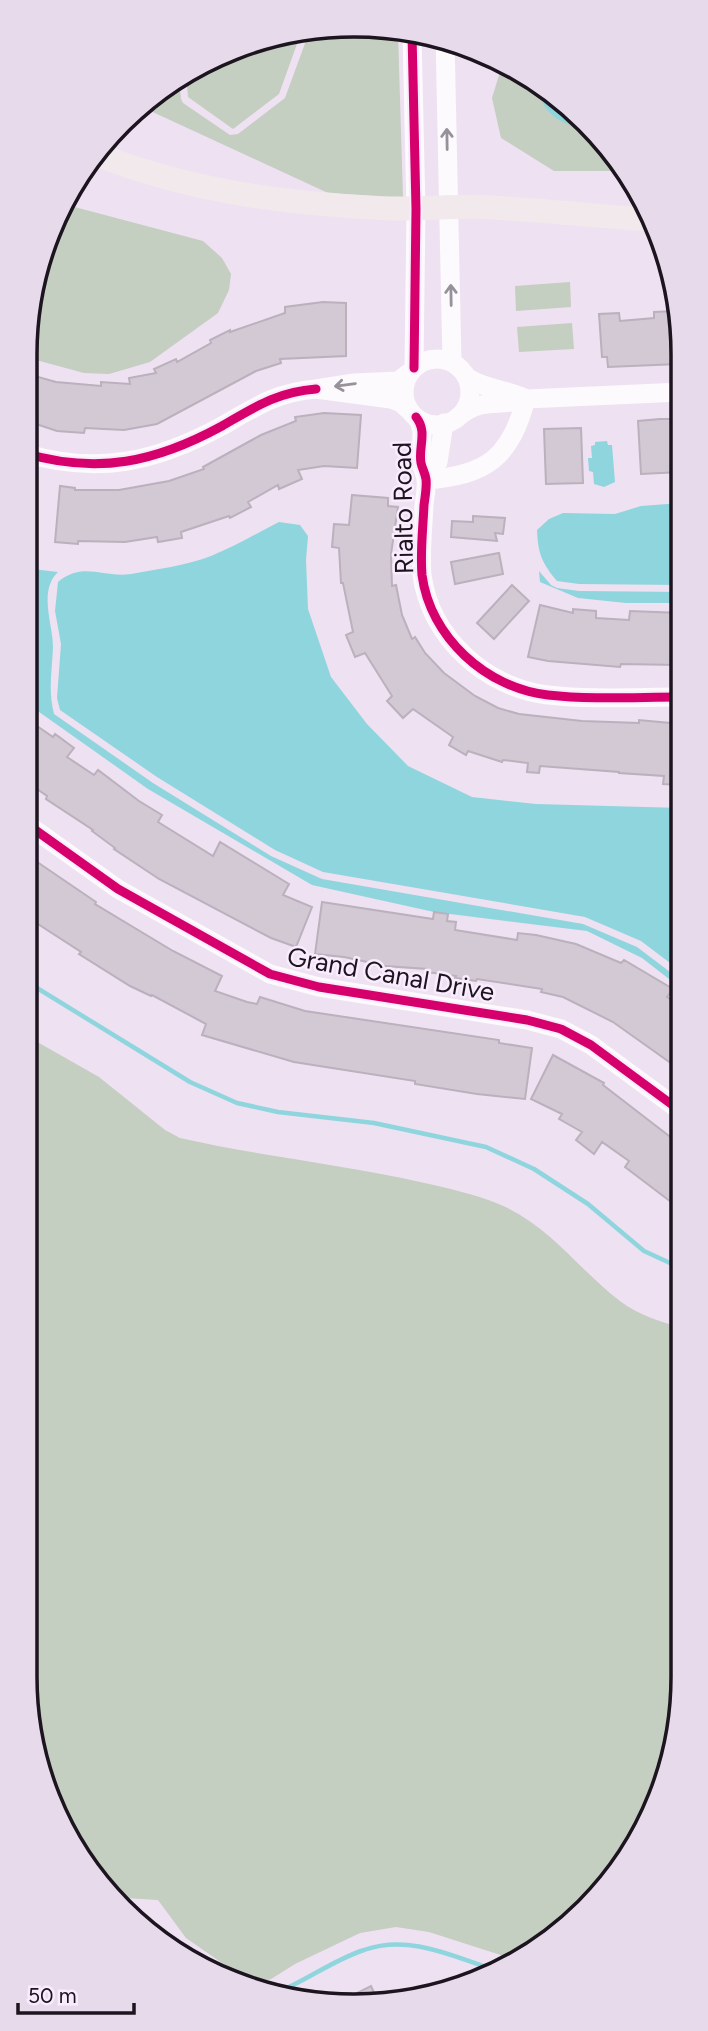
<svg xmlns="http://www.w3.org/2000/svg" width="708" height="2031" viewBox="0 0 708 2031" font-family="Figtree,sans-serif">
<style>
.green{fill:#c4cec1}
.water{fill:#8fd5dd}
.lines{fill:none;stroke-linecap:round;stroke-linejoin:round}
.stream{stroke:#8fd5dd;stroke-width:4.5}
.building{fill:#d3c9d5;stroke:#bab1bd;stroke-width:2}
.minor{stroke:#fcfafd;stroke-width:19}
.major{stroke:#f1e9ec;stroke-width:24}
.cycleway-casing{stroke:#f9ecfd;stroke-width:13}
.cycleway{stroke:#d6006c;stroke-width:9}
.oneway{stroke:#979299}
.labels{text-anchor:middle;stroke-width:5;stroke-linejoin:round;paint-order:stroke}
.street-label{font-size:26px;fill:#1c141e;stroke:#f9ecfd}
.rim{fill:none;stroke:#1c141e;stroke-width:3.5}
</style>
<rect width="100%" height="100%" fill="#eee1f1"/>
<path class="green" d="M311 27 398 33 403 198 328 193 144 108 179 78 181 99 183 103 230 135 238 134 285 98Z
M302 30 279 94 233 129 188 97 186 71 189 69Z
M503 62 519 69 601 136 624 171H554L501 138 492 98Z
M67 205 203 241 222 258 231 274 229 290 218 313 150 362 109 374 84 373 25 357 36 269Z
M570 282 571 307 516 311 515 286Z
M572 323 574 349 519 352 517 327Z
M25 1035 99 1077 165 1130 180 1138C259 1156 340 1164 420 1182 447 1188 475 1194 501 1205 550 1226 579 1270 620 1301 638 1315 661 1322 683 1328V1677L672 1762 628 1860 537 1951 516 1960 429 1932 396 1927 360 1933 295 1964 271 1979 256 1983 235 1972 186 1938 158 1900 110 1897 107 1895 49 1803 25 1677Z"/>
<path class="water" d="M535 82 595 131C560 124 544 118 535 82Z
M607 441 608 445H612L615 482 604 487 594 484 593 472 589 471 588 458H592L591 446 595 445V442Z
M681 503V585L579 584 557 581C542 563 538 554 537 530L549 519 563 513 615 514 641 506Z
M279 522 300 525 308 536 306 560 308 609 331 677 367 724 408 766 472 797 536 804 682 808V972L641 941 585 917 323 872 275 850 157 777 60 710 57 698 61 644 55 611 58 582C83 561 102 578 131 574 157 569 185 566 211 556 234 547 257 533 279 522Z
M24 568 58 572C38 591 53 624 53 647 52 671 48 691 54 714L153 783 271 856 322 879 583 924 637 947 682 981V989L642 958 587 931 434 912 312 885 148 789 25 702Z
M539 571 551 585 557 588 579 591 681 592V603H626L578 598 540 582Z"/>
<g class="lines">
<path class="stream" d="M24 980 190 1082 237 1103 278 1112 374 1123 486 1147 534 1169 588 1204 644 1251 683 1269
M168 1942 206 1971
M276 1993C306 1981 333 1960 364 1950 409 1934 452 1956 495 1970"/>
</g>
<path class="building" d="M323 302 346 303V356L280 359 281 363 256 371 157 424 124 430 85 428 84 433 57 431 24 420V373L56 382 101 386V382L130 384 129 378 156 373 154 369 176 359 177 362 211 343 210 340 230 330V332L285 313V307Z
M675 311 678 364 608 367 607 357H602L599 314 619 313 620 321 654 318V312Z
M324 413 361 415 357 468 324 466 298 470 302 479 279 489 278 485 248 502 251 507 230 518 229 516 181 532 182 538 158 542 157 537 125 542 78 541V544L55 542 60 486 75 488V490H119L169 481 204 469 203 467 261 435 296 421 295 417Z
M660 419H681V472L641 474 638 421Z
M581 428 583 483 546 484 544 429Z
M352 495 388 498V506L398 507 391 554 392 586 396 585 402 615 412 639 415 637 425 653 444 673 475 696 498 708 519 714 582 721 639 723V720L681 724 682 785 663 784 664 776 619 773V772L540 766 539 773 527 772 528 763 503 760 502 762 468 751 466 755 449 745 453 737 413 709 403 718 387 701 392 696 365 653 355 657 346 635 353 632 343 583H341L339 548 332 547 334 524 349 525Z
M473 516 505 518 503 534 495 533 497 541 451 537 452 521 473 522Z
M499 553 503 574 455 584 451 562Z
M512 585 529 601 494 639 477 623Z
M540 605 573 613V609L596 611V618L629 620 630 611 681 613 678 665 621 664 620 667 548 661 528 657Z
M24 717 53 737 55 734 74 748 67 757 94 775 98 770 139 801 162 815 158 822 213 856 220 842 289 884 283 895 312 907 296 947 271 938 159 879 114 849 115 848 92 831 93 830 46 799 47 796 24 780Z
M24 853 96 902 95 904 173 951 222 976 215 991 247 1002 257 1004 260 997 305 1011 499 1040V1043L532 1048 525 1099 477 1094 415 1084V1081L294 1062 202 1035 206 1024 152 995 151 996 130 986 79 954 81 952 24 915Z
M322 902 433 919 434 912 448 914 447 921 456 922 455 930 517 940 518 933 536 935 576 944 621 963 624 960 673 989 667 997 682 1006V1071L613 1022 563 997 541 992 542 989 477 979 476 981 455 978 456 976 426 972 427 969 371 965 372 963 344 957 315 954Z
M553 1055 604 1083 603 1085 682 1146 683 1211 625 1167 629 1161 602 1142 594 1154 576 1140 582 1132 559 1119 562 1114 531 1099Z
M371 1986 377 1999 339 2002Z"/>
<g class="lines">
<path class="minor" d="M412 34 416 209 414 368
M445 38 452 363
M404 392a33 33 0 1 1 66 0a33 33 0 1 1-66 0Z
M410 372 398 381 354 383 316 389 391 399 401 403 411 412
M465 375C477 388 508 389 526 399
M416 417C428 432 418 447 421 463 422 468 425 473 426 479 427 487 425 497 424 505 423 528 420 552 422 575 430 637 486 688 548 695 592 700 637 697 681 697
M458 417C484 396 497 408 526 399L681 392
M24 453C98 475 156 462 222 426 255 407 277 392 316 389
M426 480C487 475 510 458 526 399
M426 480 438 462 444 423
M24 822 118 889 270 974 319 987 527 1020 561 1029 591 1045 682 1112"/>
<path class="major" d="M93 153C186 190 279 203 378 208 413 210 449 206 484 207 540 210 597 216 653 220"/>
<g class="cycleway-casing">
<path id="cycleway" d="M412 34 416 209 414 368
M416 417C428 432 418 447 421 463 422 468 425 473 426 479 427 487 425 497 424 505 423 528 420 552 422 575 430 637 486 688 548 695 592 700 637 697 681 697
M24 453C98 475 156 462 222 426 255 407 277 392 316 389
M24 822 118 889 270 974 319 987 527 1020 561 1029 591 1045 682 1112"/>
</g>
<use href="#cycleway" class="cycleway"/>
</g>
<defs><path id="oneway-shaft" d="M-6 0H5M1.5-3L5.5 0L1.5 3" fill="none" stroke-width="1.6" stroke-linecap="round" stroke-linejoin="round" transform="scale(1.75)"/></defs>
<g class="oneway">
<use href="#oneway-shaft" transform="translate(447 139) rotate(-91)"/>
<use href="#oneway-shaft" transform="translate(451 295) rotate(-91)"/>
<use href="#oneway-shaft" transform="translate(345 385) rotate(172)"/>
</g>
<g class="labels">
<g class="street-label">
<text transform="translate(403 508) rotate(-91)" y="9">Rialto Road</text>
<text transform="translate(391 974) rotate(10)" y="9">Grand Canal Drive</text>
</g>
</g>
<path d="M0 0H708V2031H0ZM354 37H354A317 317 0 0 1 671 354V1677A317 317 0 0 1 354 1994H354A317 317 0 0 1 37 1677V354A317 317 0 0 1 354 37Z" fill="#e7dbeb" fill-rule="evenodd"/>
<path class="rim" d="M354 37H354A317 317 0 0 1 671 354V1677A317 317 0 0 1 354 1994H354A317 317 0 0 1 37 1677V354A317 317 0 0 1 354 37Z"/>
<path d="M18 2003v10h116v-10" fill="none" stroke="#1c141e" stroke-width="3.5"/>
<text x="28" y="2003" font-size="21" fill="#1c141e" stroke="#f9ecfd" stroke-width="5" paint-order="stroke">50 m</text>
</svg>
